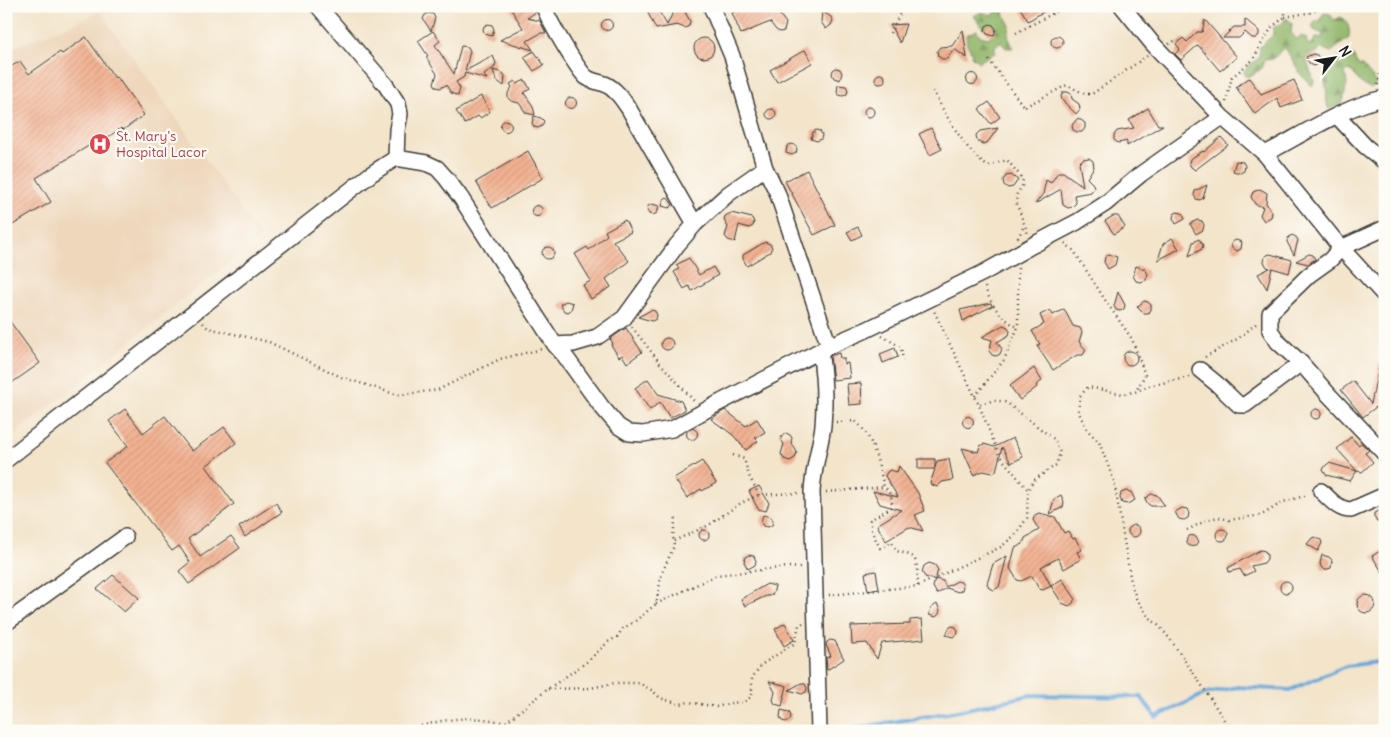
<svg xmlns="http://www.w3.org/2000/svg" width="1391" height="737" viewBox="0 0 1391 737" font-family="Delius,sans-serif">
<style>
.built{fill:#eed7bb}
.forest{fill:url(#forest-firs);stroke:#586a44}
.lines{fill:none;stroke-linecap:round;stroke-linejoin:round}
.stream{stroke:#69a8db;stroke-width:4}
.building{fill:url(#building-hatch)}
.minor-casing{stroke:#3c3a36;stroke-width:18}
.path{stroke:#3c3a36;stroke-width:2.5;stroke-dasharray:1 4;stroke-linecap:butt}
.minor{stroke:#fff;stroke-width:15}
.labels{text-anchor:middle;stroke-width:4.5;stroke-linejoin:round;paint-order:stroke}
.health-label{font-size:14px;fill:#be3a42;stroke:#fdfcf7;text-anchor:start}
</style>
<defs>
<pattern id="forest-firs" width="22" height="20" patternUnits="userSpaceOnUse" patternTransform="scale(1.25)"><rect width="22" height="20" fill="#93b76c"/><path d="M5 1l3.5 6h-7zM16 11l3.5 6h-7z" fill="#779458"/></pattern>
<pattern id="building-hatch" width="6" height="6" patternUnits="userSpaceOnUse" patternTransform="scale(1.25)"><rect width="6" height="6" fill="#f2b292"/><path d="M-1 1l2-2M0 6l6-6M5 7l2-2" fill="none" stroke="#cf987d"/></pattern>
</defs>
<rect width="100%" height="100%" fill="#fdfcf7"/>
<filter id="ink" filterUnits="userSpaceOnUse"><feTurbulence type="fractalNoise" baseFrequency=".02" numOctaves="2"/><feDisplacementMap in="SourceGraphic" scale="10" xChannelSelector="R" yChannelSelector="G"/><feConvolveMatrix kernelMatrix="1 2 1 2 8 2 1 2 1" color-interpolation-filters="sRGB"/></filter>
<filter id="wash" filterUnits="userSpaceOnUse"><feTurbulence type="fractalNoise" baseFrequency=".0096" numOctaves="4" result="noise"/><feDisplacementMap in="SourceGraphic" scale="20" xChannelSelector="R" yChannelSelector="G"/><feGaussianBlur stdDeviation="1.12" result="paint"/><feColorMatrix in="noise" values="0 0 0 0 0 0 0 0 0 0 0 0 0 0 0 0 0 1.4 0 .05"/><feComposite in="paint" operator="in"/></filter>
<g filter="url(#wash)">
<rect width="100%" height="100%" fill="#f3e4ca"/>
<path class="built" d="M100 12 261 237 6 441V51Z"/>
<path class="forest" d="M998 10H1002L1010 26 1008 36 1013 48H1006L1000 42 995 46V52L979 62 971 56 972 53 967 44 966 35 977 30 980 36 988 38 994 34 982 27 974 16 981 12 992 15Z
M1324 13 1330 14 1334 20 1341 17C1349 23 1350 29 1349 38L1331 52 1321 48 1318 52 1312 53 1306 59 1314 81 1312 86 1302 76 1286 49 1283 48 1273 59 1264 60 1261 69 1250 76H1245L1244 72 1248 66 1259 58 1260 47 1273 35V28L1282 24 1285 19H1288L1292 24 1291 33 1297 39 1302 36 1306 38 1307 43 1309 45 1313 43 1315 38 1323 37V34L1314 30 1312 26 1316 21H1321V17Z
M1345 54 1353 55 1358 65 1363 66 1377 83 1372 88C1363 87 1357 80 1353 72L1347 71 1345 73 1347 83 1343 102 1329 109C1324 100 1329 90 1324 80L1328 72V66L1331 61 1339 59Z"/>
<g class="lines">
<path class="stream" d="M839 731 958 711 1031 695 1141 697 1156 717 1207 693 1238 687 1290 690 1346 666 1385 661"/>
</g>
<g id="blocks">
<path class="building" d="M509 6H535L536 12 527 18 540 21 546 33H541L527 41 533 50 500 40 523 28Z
M676 6H688L685 12 690 21 689 26 685 28 677 25 656 29 648 13 649 9 653 7 657 8 667 25Z
M747 6H795L779 14 786 23 784 31 780 32 776 30 770 22 741 34 732 13Z
M1019 6H1053L1028 21Z
M822 11 831 17 833 20 831 25 826 29 821 22Z
M428 13 433 14 435 18 431 31 423 19 425 15Z
M1245 19 1259 31V35L1256 38H1252L1245 32 1239 38H1223L1234 27H1245Z
M601.5 25a5.5 5.5 0 1 1 11 0a5.5 5.5 0 1 1-11 0Z
M1205 20 1237 57 1220 71 1198 45 1181 60 1175 54 1180 49 1176 44 1183 38 1187 42 1197 32H1202Z
M488 24 492 25 494 29 492 36 485 34 483 30 484 26Z
M906 24 900 43 890 25Z
M990 24 993 25 996 29 994 36 987 34 985 30 986 26Z
M963 30 967 58 954 49 947 59H942L938 56 937 51 940 47 952 46Z
M433 31 440 41 435 45 454 74 461 46 468 47 470 51 465 71 493 56 496 63 494 68 484 75 487 79 465 73 464 77 456 82 460 88 458 96 451 93 446 85 440 88 436 87 434 83 437 74 426 57 428 56 418 41Z
M1051 42a6 6 0 1 1 12 0a6 6 0 1 1-12 0Z
M86 37 115 78 117 77 144 115 123 130 121 128 97 145 95 142 36 178 51 202 6 229V70L20 61 29 74 60 52 62 54Z
M694 48a10 10 0 1 1 20 0a10 10 0 1 1-20 0Z
M805 50 812 63 777 82 770 70Z
M534 51 544 65 534 71 524 57Z
M1313 54 1317 55 1320 59 1318 63 1314 66 1310 64 1306 57Z
M836 68 840 69 842 73 840 80 834 78 832 74 833 70Z
M493 70 503 73 505 76 504 86 496 80Z
M966.5 79a5.5 5.5 0 1 1 11 0a5.5 5.5 0 1 1-11 0Z
M875 79a5 5 0 1 1 10 0a5 5 0 1 1-10 0Z
M1249 78 1261 94 1294 80 1302 100 1281 108 1277 98 1255 114 1236 87Z
M525 80 530 89 524 93 533 106 535 115 526 113 519 103 511 101 508 98V93L512 87 510 84 515 81 517 84Z
M838 85 846 86 848 90 847 94 843 96 839 95 837 92Z
M1063 92H1068L1071 94 1072 99 1079 104 1080 109 1076 114 1062 100 1061 96Z
M481 96 490 112 480 118 478 116 465 124 456 111Z
M565.5 103a5.5 5.5 0 1 1 11 0a5.5 5.5 0 1 1-11 0Z
M989 102 1000 117 991 124 979 109Z
M864 112a5 5 0 1 1 10 0a5 5 0 1 1-10 0Z
M1148 108 1158 125H1163L1127 146V141L1118 143 1114 140V135L1117 131 1134 128 1129 120Z
M766 114a5 5 0 1 1 10 0a5 5 0 1 1-10 0Z
M534 116 541 118 544 121 542 126 538 128 534 127 532 123Z
M1078 118 1085 123V128L1082 132H1077L1073 130 1072 125Z
M500.5 126a5.5 5.5 0 1 1 11 0a5.5 5.5 0 1 1-11 0Z
M931 128 942 149 930 155 919 134Z
M998 128 987 143 982 144 977 141 976 135 980 131Z
M816 130 820 131 822 135 821 139 817 141 811 139 813 132Z
M1221 137 1228 145 1195 170 1191 167 1189 163 1190 159 1203 151 1204 152Z
M791 144 795 145 797 149 796 153 792 155 786 153 787 146Z
M528 151 543 178 492 208 476 182Z
M1089 158 1093 161 1094 167 1087 178 1093 184 1094 188 1091 192 1074 195 1076 203 1072 207 1068 208 1063 205 1061 189 1035 204 1043 194 1046 180 1051 183 1058 172H1063L1083 186 1079 163 1083 159Z
M1236 161 1243 162 1245 166 1244 171 1240 173 1233 171Z
M807 170 835 225 814 235 785 181Z
M1011 175 1018 180 1013 187 1008 188 1004 185 1003 180 1006 176Z
M1207 185 1203 198 1200 200 1196 199 1194 195 1195 191Z
M1260 189 1267 193 1266 203 1272 213 1271 217 1264 221 1260 215 1263 207 1255 204 1251 197 1253 192Z
M667 197 673 205 669 208 662 206 664 199Z
M652 204 659 206 657 213 653 215 649 214 647 210 648 206Z
M531.5 211a5.5 5.5 0 1 1 11 0a5.5 5.5 0 1 1-11 0Z
M1177 212 1182 213 1185 219 1176 224 1173 218 1174 214Z
M731 213 752 218 754 222 753 226 749 228 739 225 735 242 728 240 725 236 728 227 724 220 725 216Z
M1113 216H1118L1125 227 1114 234 1105 221Z
M625 220 631 232 613 241 629 261 606 279 611 287 591 299 583 285 591 281 575 254 587 247 589 250 607 235 605 231Z
M1197 220 1202 221 1204 225 1203 230 1196 234 1190 224Z
M858 227 862 235 852 240 847 232Z
M1292 235 1296 237 1298 240 1294 255 1287 242 1288 238Z
M1172 238 1179 249 1158 260 1163 244Z
M1199 239 1203 245 1202 249 1189 256 1193 242Z
M1236 240 1242 242 1241 249 1237 251 1233 249 1231 246 1232 242Z
M765 242 770 244 772 247 770 252 747 266 743 259V255Z
M542 253a6 6 0 1 1 12 0a6 6 0 1 1-12 0Z
M1109 254 1117 257 1115 265 1108 269 1104 262 1105 257Z
M1270 254 1292 260 1289 273 1272 268 1267 289 1258 274 1270 268 1267 267 1264 262 1265 256Z
M1309 254 1313 255 1315 259 1308 264 1296 261Z
M689 258 699 275 713 267 718 275 692 291 689 286 684 289 674 272 679 269 676 265Z
M1136 266 1145 269 1148 274 1146 280 1141 282 1136 281 1133 276Z
M1118 292 1125 305 1124 309 1120 311 1116 310 1114 306Z
M566 301 573 303 571 310 568 312 564 311 560 304Z
M1144 301 1148 302 1151 305V310L1148 313H1143L1137 307Z
M991 303 992 306 963 321 960 310Z
M1064 309 1073 326 1080 328 1082 332 1079 342 1086 350 1083 355H1077L1053 370 1037 346 1040 344 1032 331 1044 324 1040 315 1050 310 1053 315Z
M651 310 655 311 657 315 656 319 652 321 638 317Z
M6 316 40 363 6 387Z
M1003 325 1008 327 1010 331 1009 335 997 342 1002 349 1000 354 996 356 992 355 989 351 992 340 982 337Z
M626 328 642 352 627 363 622 355 619 357 611 345 613 343 610 339Z
M661 344a6 6 0 1 1 12 0a6 6 0 1 1-12 0Z
M895 348 898 357 883 363 880 354Z
M1123 358a7 7 0 1 1 14 0a7 7 0 1 1-14 0Z
M839 353 840 358H844V364L848 363 850 378 833 380 830 356Z
M1380 360 1385 361V400L1363 417 1341 390 1353 381 1371 404Z
M1034 368 1042 381 1036 385 1037 387 1020 400 1010 386Z
M648 379 658 394 681 401 685 410 670 418 660 402 650 410 635 388Z
M861 383 862 404 849 405 847 384Z
M1311 414a5 5 0 1 1 10 0a5 5 0 1 1-10 0Z
M125 409 143 433 165 416 192 451 224 427 236 443 206 466 234 504 188 539 200 557 231 536 240 548 189 584 179 571 190 562 179 546 172 551 105 463 128 446 109 421Z
M725 410 746 426 757 419 765 432 755 438 758 441 746 450 733 435 711 419Z
M962.5 422a5.5 5.5 0 1 1 11 0a5.5 5.5 0 1 1-11 0Z
M686.5 434a5.5 5.5 0 1 1 11 0a5.5 5.5 0 1 1-11 0Z
M786 433 790 435 792 438 791 442 797 452 795 458 790 461 784 459 781 454 784 444 781 440 782 436Z
M1351 437 1358 445 1361 443 1369 450 1365 453 1373 462 1362 472 1357 471 1350 481 1326 475 1323 470 1325 466 1329 463 1357 471 1337 449Z
M1013 438 1023 457 1011 463 1002 447 996 471 993 473 983 471 974 475 962 448 978 452 980 446 984 444 994 447Z
M918 459H935V468L937 461 949 459 953 480 942 482 937 487 930 484 935 469H918Z
M702 461 716 483 702 491 701 489 687 498 674 478Z
M899 466 918 493 925 511 915 515 923 531 909 527 886 541 877 525 901 510 880 504 873 491 898 497 885 476 887 472 890 470 897 472Z
M759 486 769 503 766 511 758 509 749 491Z
M1126 491 1131 492 1135 500 1127 504 1122 503 1120 498 1121 493Z
M1151 494 1157 495 1165 506H1151L1148 504 1145 499Z
M1061 495 1064 502 1063 507 1050 514 1054 499Z
M276 503 282 512 245 537 239 527Z
M1182 508 1187 509 1189 513 1188 518 1184 520 1179 519 1175 512Z
M1385 508V523L1377 522 1374 517V513Z
M1039 513 1055 517 1064 533 1068 531 1073 539 1075 538 1082 550 1077 552 1081 559 1064 569 1058 558 1041 567 1051 586 1043 590 1039 589 1032 576 1021 581 1017 580 1010 568 1015 548 1023 544 1025 538 1039 530 1033 520 1035 515Z
M763 515 771 517 773 521 772 525 768 527 763 526 761 522Z
M1128 531a6 6 0 1 1 12 0a6 6 0 1 1-12 0Z
M1216 535a6 6 0 1 1 12 0a6 6 0 1 1-12 0Z
M699 535a5 5 0 1 1 10 0a5 5 0 1 1-10 0Z
M1186.5 541a5.5 5.5 0 1 1 11 0a5.5 5.5 0 1 1-11 0Z
M1315 537 1321 540 1322 543 1318 551 1307 544 1312 538Z
M1385 548V576L1372 556Z
M1260 550 1265 551 1267 555V559L1264 563 1251 566 1254 571 1244 576 1240 569 1229 572 1228 568Z
M749 555 754 556 756 561 755 565 748 569 744 562 745 557Z
M1322 555 1329 557 1332 560 1331 568 1324 570 1321 567 1320 563Z
M1007 556 999 587 994 590 989 588 987 584 993 564Z
M929 563 935 565 938 570 935 580 925 577 922 572 924 566Z
M876 571 879 589 868 591 865 573Z
M113 575 139 598 124 612 97 589Z
M935 579 943 581 946 587 957 581 961 582 963 586 962 590 958 592 947 588 937 594 933 587Z
M1062 579 1075 598 1073 603 1069 606 1062 603 1051 586Z
M1280 587a6 6 0 1 1 12 0a6 6 0 1 1-12 0Z
M767 584 775 586 773 594 769 596H766L745 606 741 599Z
M1357 604a9 9 0 1 1 18 0a9 9 0 1 1-18 0Z
M937 604 940 610 939 614 936 617 929 615 931 608Z
M922 619 924 639 882 643 877 659 867 643 852 644 851 626 910 624V620Z
M785 623 794 640 784 646 775 629Z
M952 626 956 627 958 631 957 635 953 637 946 635 949 628Z
M830 640 835 641 844 659 827 670 826 658 831 656 826 645 827 642Z
M769 681 787 686 782 706 775 704 773 700 775 692Z
M801 683 805 684 807 688 806 692 802 694 789 690Z
M781 710 789 712 791 716 790 720 786 722 782 721 780 717Z"/>
</g>
</g>
<g filter="url(#ink)">
<use href="#blocks" fill-opacity="0" stroke="#3c3a36" stroke-width="1"/>
<g class="lines">
<g class="minor-casing">
<path id="minor" d="M318 6 385 84 398 104 400 114 397 130 396 158
M544 6C546 17 578 70 586 77 591 81 599 82 605 84 616 89 623 100 629 109L695 224
M1122 6 1152 43 1222 117 1265 154 1341 248 1385 296
M1337 116 1365 146 1385 162
M1265 154C1300 136 1347 105 1385 98
M765 168 777 192 829 346
M1385 228 1341 248 1330 260 1309 275 1270 313V330L1278 342 1301 363 1329 395 1385 454
M555 345 573 344 597 337 624 318 677 245 695 224 728 194 765 168 732 56 711 6
M1200 370 1217 384 1239 405H1245L1301 363
M6 460 371 174 396 158 426 163 437 168 446 178 461 198 555 345 565 356 601 406 618 426 629 433 643 434 672 429 717 404 829 346 866 330 983 273 1033 245 1077 222 1105 204 1141 174 1222 117
M1321 491C1330 499 1338 510 1351 510L1385 495
M6 623 125 537
M819 731 812 492C813 469 820 448 823 426 825 401 824 375 820 351"/>
</g>
<path class="path" d="M1285 17 1312 12 1326 6
M890 33 904 6
M1016 33 1067 6
M1169 44 1176 40
M989 60 1024 107 1067 85 1085 94H1092L1147 56
M1378 85 1383 58 1385 57
M933 91C942 109 970 158 988 166L1007 160 1023 179 1022 186 1017 194 1016 202 1028 234
M1226 102 1232 77 1253 60 1259 48 1272 27 1285 17V6
M1018 238 1024 226
M1065 243 1074 251 1107 303 1132 339 1145 375 1136 391
M985 287C990 304 1002 320 1018 327
M203 323 208 328 269 342 341 377 398 395 438 390 500 359 542 349
M632 327 660 363 694 401
M882 336 901 347 903 361
M1205 357 1239 338 1257 323
M1189 377 1149 386 1135 392 1123 394 1088 387 1080 396 1078 411 1088 431 1099 442 1114 481 1131 582 1136 598 1148 616 1160 627 1170 639 1207 693 1231 731
M975 396 1004 360 1018 327V268
M980 404C990 401 997 399 1007 403L1055 440 1060 453 1056 465 1034 480 1028 490
M836 422 855 421C874 436 878 464 884 487 891 492 892 499 892 507L870 520 873 534 880 548 892 542 897 551C902 553 909 554 913 557 919 563 917 578 918 586
M733 455 744 459 749 476 759 495
M826 492 884 487
M1187 530 1207 520 1218 517 1229 520 1262 515 1283 502 1308 495
M674 541 709 525 741 503 759 495 798 493
M829 595 918 586 1001 547 1016 534 1027 518 1028 490 999 455 979 405 934 311
M656 604 717 575 788 567 800 568
M548 689 590 688 615 683H639L653 691 660 698 680 704 689 702 717 707 730 703 744 702 752 696V678L761 665 795 643 799 625 803 623
M407 731C437 719 473 714 505 723
M494 731 548 689 588 661 608 642 617 637 623 628 634 622 656 604 662 573 674 546 673 535 676 516"/>
<use href="#minor" class="minor"/>
</g>
</g>
<defs>
<g id="hospital-disc" transform="scale(1.125)"><circle r="9.5" fill="#e0444e" stroke="#fdfcf7"/><path d="M-5-5h3v3.5h4V-5h3V5h-3V1.5h-4V5h-3Z" fill="#fff"/></g>
</defs>
<g fill-rule="evenodd">
<use href="#hospital-disc" x="100" y="144"/>
</g>
<g class="labels">
<g class="health-label">
<text x="116" y="141">St. Mary's<tspan x="116" dy="16">Hospital Lacor</tspan></text>
</g>
</g>
<rect width="1391" height="737" fill="none" stroke="#fdfcf7" stroke-width="25"/>
<g transform="translate(1334 58) rotate(59)" stroke="#fdfcf7" stroke-width="4" paint-order="stroke">
<path d="M0-4L9 19L0 12L-9 19Z" fill="#1c1c1c"/>
<text y="-8" font-size="14" font-weight="bold" text-anchor="middle" fill="#1c1c1c">N</text>
</g>
</svg>
